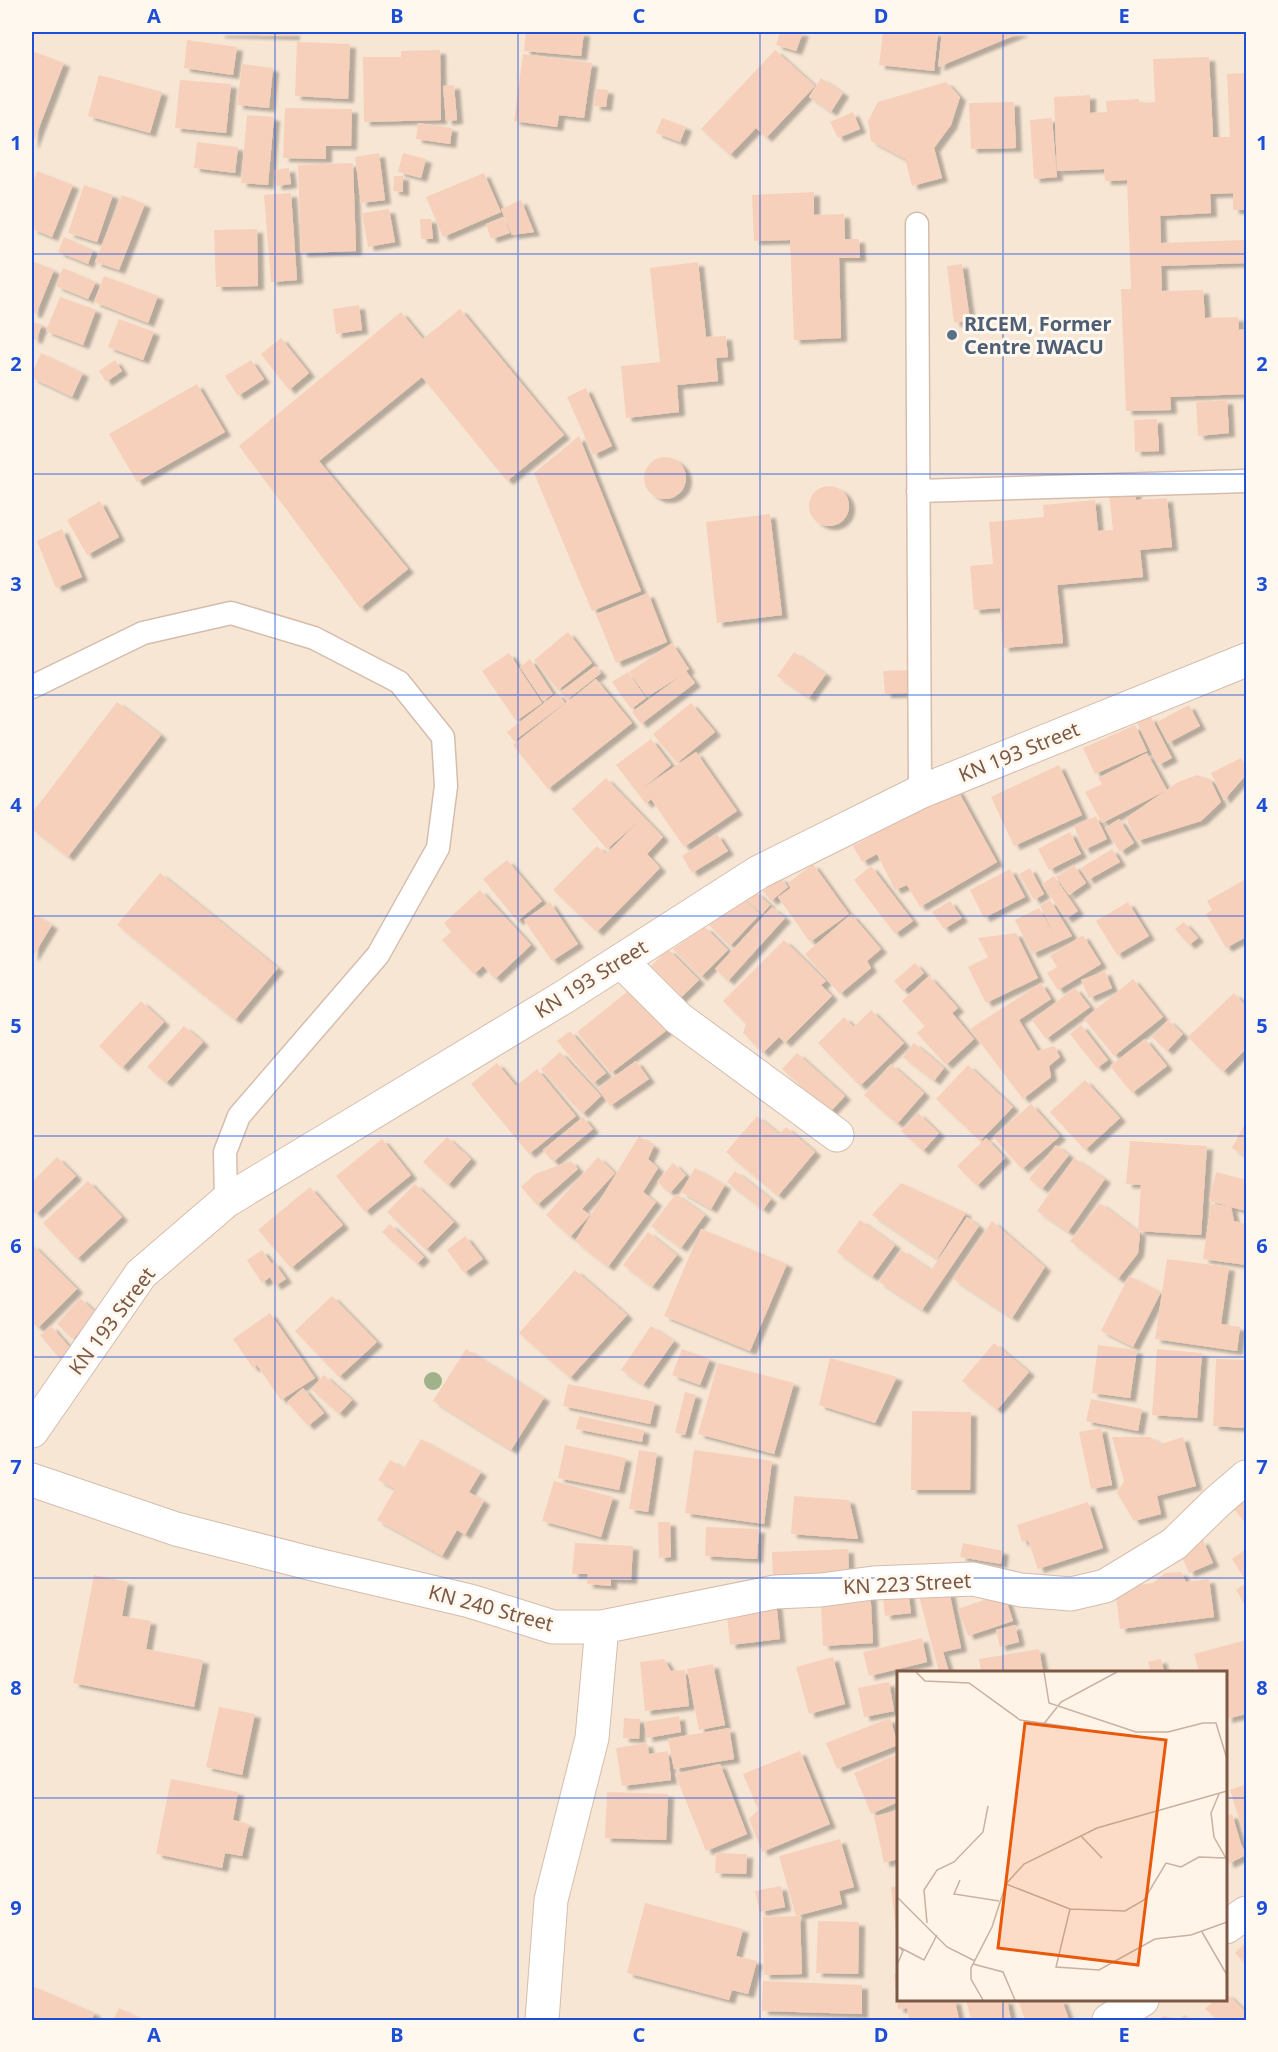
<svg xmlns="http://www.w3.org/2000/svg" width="1278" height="2052" viewBox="0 0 1278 2052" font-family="'Noto Sans',sans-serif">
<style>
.residential{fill:#f7e6d4;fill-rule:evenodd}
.building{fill:#f7d0bb;filter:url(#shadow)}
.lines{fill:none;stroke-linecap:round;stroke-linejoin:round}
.service-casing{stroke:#d5bdad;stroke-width:25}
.minor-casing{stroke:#d5bdad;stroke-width:35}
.tertiary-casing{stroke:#d5bdad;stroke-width:35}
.service{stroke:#fff;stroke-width:22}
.minor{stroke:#fff;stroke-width:33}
.tertiary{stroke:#fff;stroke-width:33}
.tree{fill:#a0b289}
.grid{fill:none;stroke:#1d4ed8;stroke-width:1.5;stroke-opacity:0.55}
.service-dot{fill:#5c6f8a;stroke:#fff8ef;stroke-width:2}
.labels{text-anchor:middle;stroke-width:6;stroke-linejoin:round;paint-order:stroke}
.service-label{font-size:20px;font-weight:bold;fill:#4e5e75;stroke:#fff8ef;text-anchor:start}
.street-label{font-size:20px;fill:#7c5847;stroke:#fff8ef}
.inset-road{fill:none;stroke:#c7b1a2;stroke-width:1.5}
.view{fill:#e8590c;fill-opacity:0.15;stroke:#e8590c;stroke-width:3}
.inset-edge{fill:none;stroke:#7c5847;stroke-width:3}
.neatline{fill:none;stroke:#1d4ed8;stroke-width:2}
.grid-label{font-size:20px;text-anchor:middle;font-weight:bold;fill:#1d4ed8}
</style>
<defs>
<filter id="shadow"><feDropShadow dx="6" dy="4" stdDeviation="1.5" flood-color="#0004"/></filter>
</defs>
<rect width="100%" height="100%" fill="#fff4e7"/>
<path class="residential" d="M32 32H1246V2020H32ZM898 1672H1226V2000H898Z"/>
<path class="building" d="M219 32H294V36L219 34Z
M526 32H584L581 56 524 51Z
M780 32H803L796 51 776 45Z
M883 32H938L934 71 879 65Z
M942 32H1023L938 67Z
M187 40 237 47 233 75 184 68Z
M297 42 350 44 348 99 295 96Z
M440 50 441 120 364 122 363 57H401V51Z
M775 50 815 86 766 138 756 128 730 155 701 129Z
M32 51 64 63 32 146Z
M523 54 592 63 584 118 559 115 557 127 514 121Z
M1209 57 1213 137H1230L1227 74 1246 73V210H1233V193L1210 194 1211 213 1160 216 1161 243 1246 240V263L1161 266 1162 291 1203 290 1205 318 1238 317 1239 330 1246 329V394L1170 397 1171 410 1126 411 1121 289H1131L1127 180 1105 181 1104 169 1057 171 1054 97 1090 95V113L1107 112 1106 101 1139 99V103L1155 102 1153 59Z
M242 64 273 68 269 108 237 105Z
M99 75 162 92 150 133 88 116Z
M821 78 843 93 831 112 809 97Z
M180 80 231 84 226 133 175 128Z
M946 82 960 97 951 125 934 148 942 178 912 186 905 159 871 141 868 121 878 102Z
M454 85 457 120 446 121 443 86Z
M596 89 608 90 606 107 594 106Z
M1014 102 1016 148 971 149 969 103Z
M285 108 352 109 351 146H326V159L283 158Z
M853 112 860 129 838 138 830 122Z
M247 115 274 117 268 185 241 183Z
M662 118 686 127 680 142 656 133Z
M1052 118 1057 177 1034 179 1030 120Z
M418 123 452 128 450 144 416 139Z
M197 142 238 147 235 173 194 168Z
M379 153 385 200 361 203 355 157Z
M403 153 426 159 421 178 398 172Z
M353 163 356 251 301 253 298 165Z
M289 168 291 184 276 186 274 170Z
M37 171 73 185 52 237 32 229V186Z
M484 173 501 212 443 237 426 197Z
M394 176H403V192L393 191Z
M84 185 113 195 97 242 68 233Z
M814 192V215L844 214 845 239H859L860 258H839L841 338 794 340 790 240 754 241 752 195Z
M291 193 297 280 271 282 264 195Z
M122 195 145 204 119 270 95 262Z
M521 200 534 232 512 235 501 209Z
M389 209 395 242 368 247 362 213Z
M504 217 510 233 491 239 486 224Z
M420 219H431L433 239H421Z
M257 229 258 286 216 287 214 230Z
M64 237 93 250 88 264 58 252Z
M32 261 54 270 36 314 32 313Z
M698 262 706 337 726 336 728 357 716 358 718 381 677 385 679 412 626 418 621 366 660 362 650 268Z
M962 264 970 320 954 323 947 266Z
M63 268 96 282 88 299 56 286Z
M104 276 158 296 148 323 94 302Z
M60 297 96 310 83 345 46 331Z
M359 305 362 330 336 334 333 309Z
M460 309 564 435 507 481 422 377 319 461 408 569 360 608 239 446 401 312 423 339Z
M119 319 154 332 143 360 108 347Z
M32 321 42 325 36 340 32 338Z
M281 338 309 373 289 390 261 354Z
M41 353 83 373 72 397 32 378V374Z
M115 360 122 371 106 382 99 371Z
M251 360 264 379 238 396 225 376Z
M197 384 225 432 137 482 109 434Z
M586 388 612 446 593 455 567 397Z
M1227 400 1229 433 1198 436 1196 402Z
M1157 419 1159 451 1135 452 1134 420Z
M579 436 641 591 592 611 534 473Z
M644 478a21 21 0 1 1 42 0a21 21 0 1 1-42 0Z
M809 506a20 20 0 1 1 40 0a20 20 0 1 1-40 0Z
M1135 491 1136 500 1167 498 1172 547 1140 550 1143 577 1057 585 1063 643 1003 648 1000 608 974 610 970 566 993 564 989 522 1044 517 1043 505 1095 500 1098 531 1113 530 1109 494Z
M100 501 119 537 87 555 67 520Z
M770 514 782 615 717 623 706 522Z
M62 529 82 577 56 588 37 541Z
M648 593 667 642 616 663 596 614Z
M568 632 592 663 558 690 534 660Z
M672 643 689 669 686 671 695 683 641 724 632 712 682 675 647 697 629 672Z
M794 652 826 674 809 698 777 676Z
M509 653 542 703 516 721 482 671Z
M530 659 553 694 543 701 520 667Z
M595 666 601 673 567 700 560 692Z
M908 670 911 693 885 694 883 671Z
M628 672 646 698 631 709 612 682Z
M596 679 632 723 548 789 513 745Z
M557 693 565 703 514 741 507 732Z
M117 702 161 735 68 857 32 829V813Z
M691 703 715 732 677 763 653 734Z
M1189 705 1200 726 1168 743 1157 722Z
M1151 717 1172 758 1158 765 1137 723Z
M1135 725 1147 751 1095 774 1083 748Z
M651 739 671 765 643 788 696 752 737 811 684 847 651 799 646 804 616 765Z
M1147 753 1167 790 1102 823 1085 792 1102 784 1098 778Z
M1241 758 1246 767V775L1224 800 1211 773Z
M1059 765 1082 815 1014 846 991 797Z
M1197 775 1210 779 1221 802 1201 821 1137 841 1126 818 1178 782Z
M606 778 663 837 647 854 660 868 597 932 553 890 597 846 606 854 638 822 607 849 572 809Z
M957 789 997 862 920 907 907 885 895 890 877 854 862 862 853 846Z
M1096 816 1107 839 1084 850 1074 826Z
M1119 819 1134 843 1120 852 1105 828Z
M1070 832 1081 854 1049 870 1038 849Z
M717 834 728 851 692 873 682 856Z
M1112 849 1120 862 1088 880 1081 868Z
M507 860 542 901 517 921 483 879Z
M813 864 849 914 810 942 778 897 791 888 788 883Z
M1074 865 1086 883 1069 895 1056 877Z
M871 866 913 921 895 934 854 880Z
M1030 868 1044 894 1034 900 1019 874Z
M1010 869 1025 897 984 918 970 890Z
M160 873 278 968 235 1020 117 925Z
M1054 876 1078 911 1066 919 1042 884Z
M780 877 788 887 771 901 763 891Z
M1246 879V937L1226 948 1206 914 1212 910 1207 901Z
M480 890 531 945 495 979 483 966 474 974 442 940 451 932 444 923Z
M756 892 770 905 762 914 748 901Z
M741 896 760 914 730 946 709 925Z
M1050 900 1072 936 1032 954 1015 920 1039 908 1054 934 1040 906Z
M950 901 962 918 944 929 932 912Z
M550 902 578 944 552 961 524 920Z
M1128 902 1149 936 1117 955 1096 921Z
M772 907 785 918 728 981 715 969Z
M32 913 52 925 32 958Z
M851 914 881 949 867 961 871 968 840 994 805 954Z
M1184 922 1198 938 1189 945 1175 929Z
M705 927 728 950 701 977 673 949Z
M1016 933 1038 978 986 1003 968 967 988 957 978 938Z
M1083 935 1101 964 1058 990 1047 973 1057 967 1050 956Z
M784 940 826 981 821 985 832 996 785 1043 779 1037 763 1053 743 1033 746 1024 723 1001Z
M668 949 699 980 671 1007 641 976Z
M915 963 924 973 903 991 894 981Z
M1105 971 1112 988 1089 998 1081 980Z
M929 976 958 1008 952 1013 974 1039 946 1065 917 1033 925 1026 902 1001Z
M1133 979 1163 1017 1114 1056 1084 1019Z
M1041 983 1051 999 1019 1020 1038 1051 1054 1046 1060 1057 1049 1066 1051 1077 1023 1099 970 1029Z
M633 987 671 1027 611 1073 577 1032Z
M1075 988 1090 1007 1046 1039 1032 1020Z
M1234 993 1246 1006V1049L1223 1072 1188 1037Z
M141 1001 164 1022 122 1068 99 1046Z
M871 1010 904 1043 860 1086 818 1043 844 1017 854 1027Z
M1168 1020 1183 1034 1167 1051 1152 1037Z
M1081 1025 1108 1060 1097 1068 1070 1034Z
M184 1026 203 1042 166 1083 147 1067Z
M570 1031 606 1073 593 1083 557 1041Z
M1145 1039 1167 1066 1132 1093 1110 1066Z
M914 1043 944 1068 934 1081 903 1057Z
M560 1052 601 1096 582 1114 541 1069Z
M797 1053 845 1096 830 1112 782 1069Z
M636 1061 649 1079 610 1106 598 1088Z
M497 1063 516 1086 537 1069 576 1116 529 1154 471 1084Z
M891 1064 924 1093 897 1124 864 1095Z
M968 1065 1013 1107 980 1141 936 1099Z
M1085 1080 1120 1118 1085 1150 1050 1112Z
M1031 1104 1060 1136 1022 1169 993 1137Z
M918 1113 939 1133 923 1151 901 1131Z
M757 1116 779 1134 786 1127 815 1152 778 1196 726 1152Z
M583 1117 593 1129 553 1162 543 1150Z
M1246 1122V1157L1232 1148Z
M639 1136 654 1146 648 1159 658 1168 643 1192 656 1202 608 1267 575 1241Z
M447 1137 471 1159 448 1185 423 1162Z
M986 1138 1005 1158 977 1186 957 1166Z
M382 1139 411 1175 365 1212 336 1176Z
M1130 1141 1207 1146 1201 1235 1138 1231 1141 1185 1126 1184Z
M1056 1145 1069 1155 1042 1189 1029 1179Z
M57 1157 76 1176 36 1214 32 1210V1182Z
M598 1157 615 1173 582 1209 590 1215 570 1237 546 1215Z
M1074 1158 1105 1179 1068 1232 1037 1211Z
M571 1161 578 1169 537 1205 521 1187 535 1174Z
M673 1163 686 1175 670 1193 657 1182Z
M695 1168 725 1185 711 1209 681 1192Z
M735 1171 771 1199 763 1210 727 1182Z
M1216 1172 1246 1180V1211L1231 1207 1234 1221 1246 1224V1265L1203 1259 1211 1204 1228 1206 1209 1201Z
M88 1181 122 1217 77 1259 43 1223Z
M901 1183 966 1213 937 1259 872 1215Z
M415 1184 454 1222 426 1250 387 1212Z
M310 1187 343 1225 291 1268 258 1230Z
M676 1194 705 1215 681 1248 651 1226Z
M1100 1203 1140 1233 1138 1253 1118 1279 1070 1241Z
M967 1217 979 1226 922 1310 879 1282 901 1250 931 1270Z
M860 1220 895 1245 872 1277 837 1252Z
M992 1221 1045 1267 1012 1318 953 1279Z
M390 1224 424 1257 417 1264 382 1232Z
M701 1229 787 1264 750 1351 664 1316Z
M648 1232 677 1255 652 1287 623 1265Z
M465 1236 483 1259 464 1273 447 1250Z
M32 1244 77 1289 38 1328 32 1322Z
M262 1250 272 1264 274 1262 286 1279 275 1286 270 1277 262 1283 247 1260Z
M1167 1259 1229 1267 1221 1324 1240 1327 1237 1351 1155 1339Z
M575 1270 627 1315 570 1378 519 1333Z
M1129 1276 1161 1292 1133 1347 1101 1331Z
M332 1296 377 1342 339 1377 295 1331Z
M80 1298 96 1313 73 1339 57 1324Z
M270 1313 315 1378 281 1400 257 1365 253 1368 233 1339Z
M51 1326 72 1350 61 1360 40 1335Z
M651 1326 674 1341 643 1385 621 1370Z
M994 1343 1029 1372 997 1410 962 1381Z
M1098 1345 1137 1350 1130 1398 1092 1393Z
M466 1349 544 1398 511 1450 433 1401Z
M682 1349 710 1359 700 1385 672 1375Z
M1157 1349 1202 1353 1197 1418 1152 1415Z
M830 1358 897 1377 875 1423 819 1405Z
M1216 1359 1246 1360V1428L1213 1426Z
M718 1363 794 1383 774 1454 698 1434Z
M324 1375 352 1400 339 1414 311 1389Z
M568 1384 655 1402 650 1424 563 1406Z
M303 1388 324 1413 308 1426 287 1402Z
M685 1392 696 1395 685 1435 675 1433Z
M1091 1399 1142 1409 1138 1431 1086 1421Z
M912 1411 971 1412 970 1490H911Z
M579 1416 644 1430 642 1442 576 1429Z
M1101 1428 1112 1485 1091 1489 1079 1432Z
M1112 1437H1150L1161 1444 1183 1437 1196 1486 1157 1496 1161 1514 1134 1521 1117 1493 1124 1481Z
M421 1439 481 1472 469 1492 484 1501 465 1535 457 1530 442 1556 377 1520 395 1489 378 1480 390 1460 404 1468Z
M565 1445 626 1458 619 1490 558 1478Z
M639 1450 657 1453 648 1512 629 1509Z
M694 1450 772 1461 764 1524 685 1513Z
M554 1481 613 1497 601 1537 542 1521Z
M1246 1493V1524L1231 1505Z
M794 1496 849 1500 858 1539 791 1534Z
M1088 1502 1103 1548 1038 1569 1028 1540 1022 1542 1017 1525Z
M658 1522H670L671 1557 659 1558Z
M706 1527 759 1529 757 1559 705 1556Z
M1203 1540 1213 1563 1189 1573 1179 1550Z
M575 1543 633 1546 631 1580 611 1579V1586L587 1584 588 1574H572Z
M963 1543 1003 1551 1001 1564 960 1557Z
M848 1549 849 1578 773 1581 772 1552Z
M1246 1549V1581L1232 1559Z
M1181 1572 1186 1582 1209 1579 1214 1617 1120 1629 1115 1588 1153 1583 1165 1573Z
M94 1575 128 1582 122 1616 151 1621 146 1649 203 1660 194 1707 73 1683Z
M907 1583 911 1613 885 1616 882 1587Z
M1246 1583V1607L1236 1590Z
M870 1585 873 1643 823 1646 820 1588Z
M916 1585 948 1586 961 1648 943 1652 949 1672H939Z
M775 1592 780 1639 730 1645 725 1597Z
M1004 1593 1013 1621 968 1636 958 1609Z
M1015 1625 1019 1642 1000 1647 996 1630Z
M922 1638 927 1662 869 1676 863 1652Z
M1246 1640V1714L1226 1719V1672H1199L1194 1654Z
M1039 1649 1043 1672H981L979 1659Z
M833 1657 845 1704 809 1714 796 1667Z
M664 1659 671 1671 685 1670 689 1706 645 1711 640 1662Z
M1161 1659 1164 1672H1151L1148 1662Z
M713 1664 725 1725 699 1730 687 1669Z
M889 1682 894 1711 864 1717 858 1688Z
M219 1707 255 1714 242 1775 206 1767Z
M679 1716 681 1732 647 1738 644 1722Z
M624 1718 640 1719 639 1739 623 1738Z
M890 1718 898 1745 837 1769 826 1743Z
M729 1728 734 1759 674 1769 668 1739Z
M647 1743 649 1754 668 1751 671 1780 622 1786 616 1748Z
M800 1751 830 1824 762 1852 749 1819 758 1810 743 1774Z
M898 1754V1802L871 1814 854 1773Z
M720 1764 747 1834 706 1851 675 1774Z
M171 1779 238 1792 233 1820 249 1824 242 1856 225 1853 222 1868 156 1854Z
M1246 1784V1841L1230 1790Z
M607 1792 668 1794 666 1840 605 1838Z
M898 1811V1859L884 1863 874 1816Z
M1232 1814 1241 1844 1246 1855 1228 1864 1226 1858V1816Z
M840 1839 854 1887 839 1891 842 1904 796 1916 779 1856Z
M716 1853 747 1854 746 1874 715 1873Z
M781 1886 785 1907 760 1912 755 1891Z
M898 1886V1938L897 1939 891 1887Z
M645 1903 743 1929 736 1956 757 1961 748 1994 732 1990 729 2000 627 1973Z
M800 1916 802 1974 764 1975 763 1917Z
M818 1921 859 1922 858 1974 816 1973Z
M1246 1942V1964L1235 1953Z
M894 1974H898V2000H955L959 2020H909L907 2008 898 2009Z
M763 1981 862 1985V2014L762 2011Z
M32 1986 95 2013 91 2020H32Z
M1226 1993 1246 2012V2020H1219L1205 2009 1214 2000H1226Z
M966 2000H1007L1011 2020H971Z
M1018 2000H1062L1069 2020H1025Z
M119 2008 143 2020H113Z
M1185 2015 1192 2020H1160L1163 2016 1180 2019Z"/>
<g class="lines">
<g class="service-casing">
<path id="service" d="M917 224 920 792
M918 491 1246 481
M32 687 143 633 231 613 314 638 399 682 443 737 446 786 438 848 378 955 239 1116 225 1152 226 1201"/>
</g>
<g class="minor-casing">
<path id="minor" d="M621 961 678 1018 837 1135
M32 1480 176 1529 313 1564 470 1601 553 1627H602L592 1738 551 1900 542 2020
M602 1627 775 1592 821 1590 873 1583 973 1579 1021 1590 1071 1594 1105 1586 1174 1544 1217 1502 1246 1477
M1226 1927 1246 1913
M1109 2020 1142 2000"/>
</g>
<g class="tertiary-casing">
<path id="tertiary" d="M32 1431 141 1274 226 1201 564 997 759 872 920 792 1246 660"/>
</g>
<use href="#service" class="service"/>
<use href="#minor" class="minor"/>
<use href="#tertiary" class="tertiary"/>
</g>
<circle class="tree" cx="433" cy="1381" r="9"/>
<path class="grid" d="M275 32V2020M518 32V2020M760 32V2020M1003 32V1672M32 254H1246M32 474H1246M32 695H1246M32 916H1246M32 1136H1246M32 1357H1246M32 1578H1246M32 1798H898M1226 1798H1246M1003 2000V2020"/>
<circle class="service-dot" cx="952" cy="335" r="6"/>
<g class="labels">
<g class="service-label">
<text x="964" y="331">RICEM, Former<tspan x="964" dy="23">Centre IWACU</tspan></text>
</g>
<g class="street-label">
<text transform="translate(1019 752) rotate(-22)" y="7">KN 193 Street</text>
<text transform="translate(591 979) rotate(-32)" y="7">KN 193 Street</text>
<text transform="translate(112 1321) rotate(-53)" y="7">KN 193 Street</text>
<text transform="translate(907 1584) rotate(-3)" y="7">KN 223 Street</text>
<text transform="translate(491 1608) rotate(15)" y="7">KN 240 Street</text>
</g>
</g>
<g transform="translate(897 1671)">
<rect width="330" height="330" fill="#fff4e7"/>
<path class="inset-road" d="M19 1 28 10 72 12 123 49 180 57M147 1 152 32 239 61H271L306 52H319L330 88M146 54 164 31 220 1M322 123 314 142 317 166 330 189M184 165 205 187M63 209 57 223 102 230M109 213 173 238 159 296 202 299 258 268 294 264 330 251M0 226 50 276 78 290M173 238 228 240 247 229 269 192 284 196 302 186 328 187M30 252 27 219 40 199 57 191 86 161 91 135M305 261 330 304M76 293 106 301 118 329M0 294 6 280 2 276 27 289 40 264M86 329 74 308V297L95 256 109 213 127 193 200 157 330 120"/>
<path class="view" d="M128 52 269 69 241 294 101 277Z"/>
<rect width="330" height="330" class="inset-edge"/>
</g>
<rect width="1278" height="2052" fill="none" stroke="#fff8ef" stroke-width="66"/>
<rect x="33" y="33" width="1212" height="1986" class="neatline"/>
<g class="grid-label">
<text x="154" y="23">A</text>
<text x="397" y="23">B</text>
<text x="639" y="23">C</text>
<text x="881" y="23">D</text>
<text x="1124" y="23">E</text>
<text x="16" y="150">1</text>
<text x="1262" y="150">1</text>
<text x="16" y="371">2</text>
<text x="1262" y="371">2</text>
<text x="16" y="591">3</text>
<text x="1262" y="591">3</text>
<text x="16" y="812">4</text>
<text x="1262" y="812">4</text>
<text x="16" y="1033">5</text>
<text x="1262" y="1033">5</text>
<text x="16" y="1253">6</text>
<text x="1262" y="1253">6</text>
<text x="16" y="1474">7</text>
<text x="1262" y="1474">7</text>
<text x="16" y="1695">8</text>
<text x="1262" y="1695">8</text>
<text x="16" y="1915">9</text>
<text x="1262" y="1915">9</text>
<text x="154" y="2042">A</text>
<text x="397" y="2042">B</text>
<text x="639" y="2042">C</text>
<text x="881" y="2042">D</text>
<text x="1124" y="2042">E</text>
</g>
</svg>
